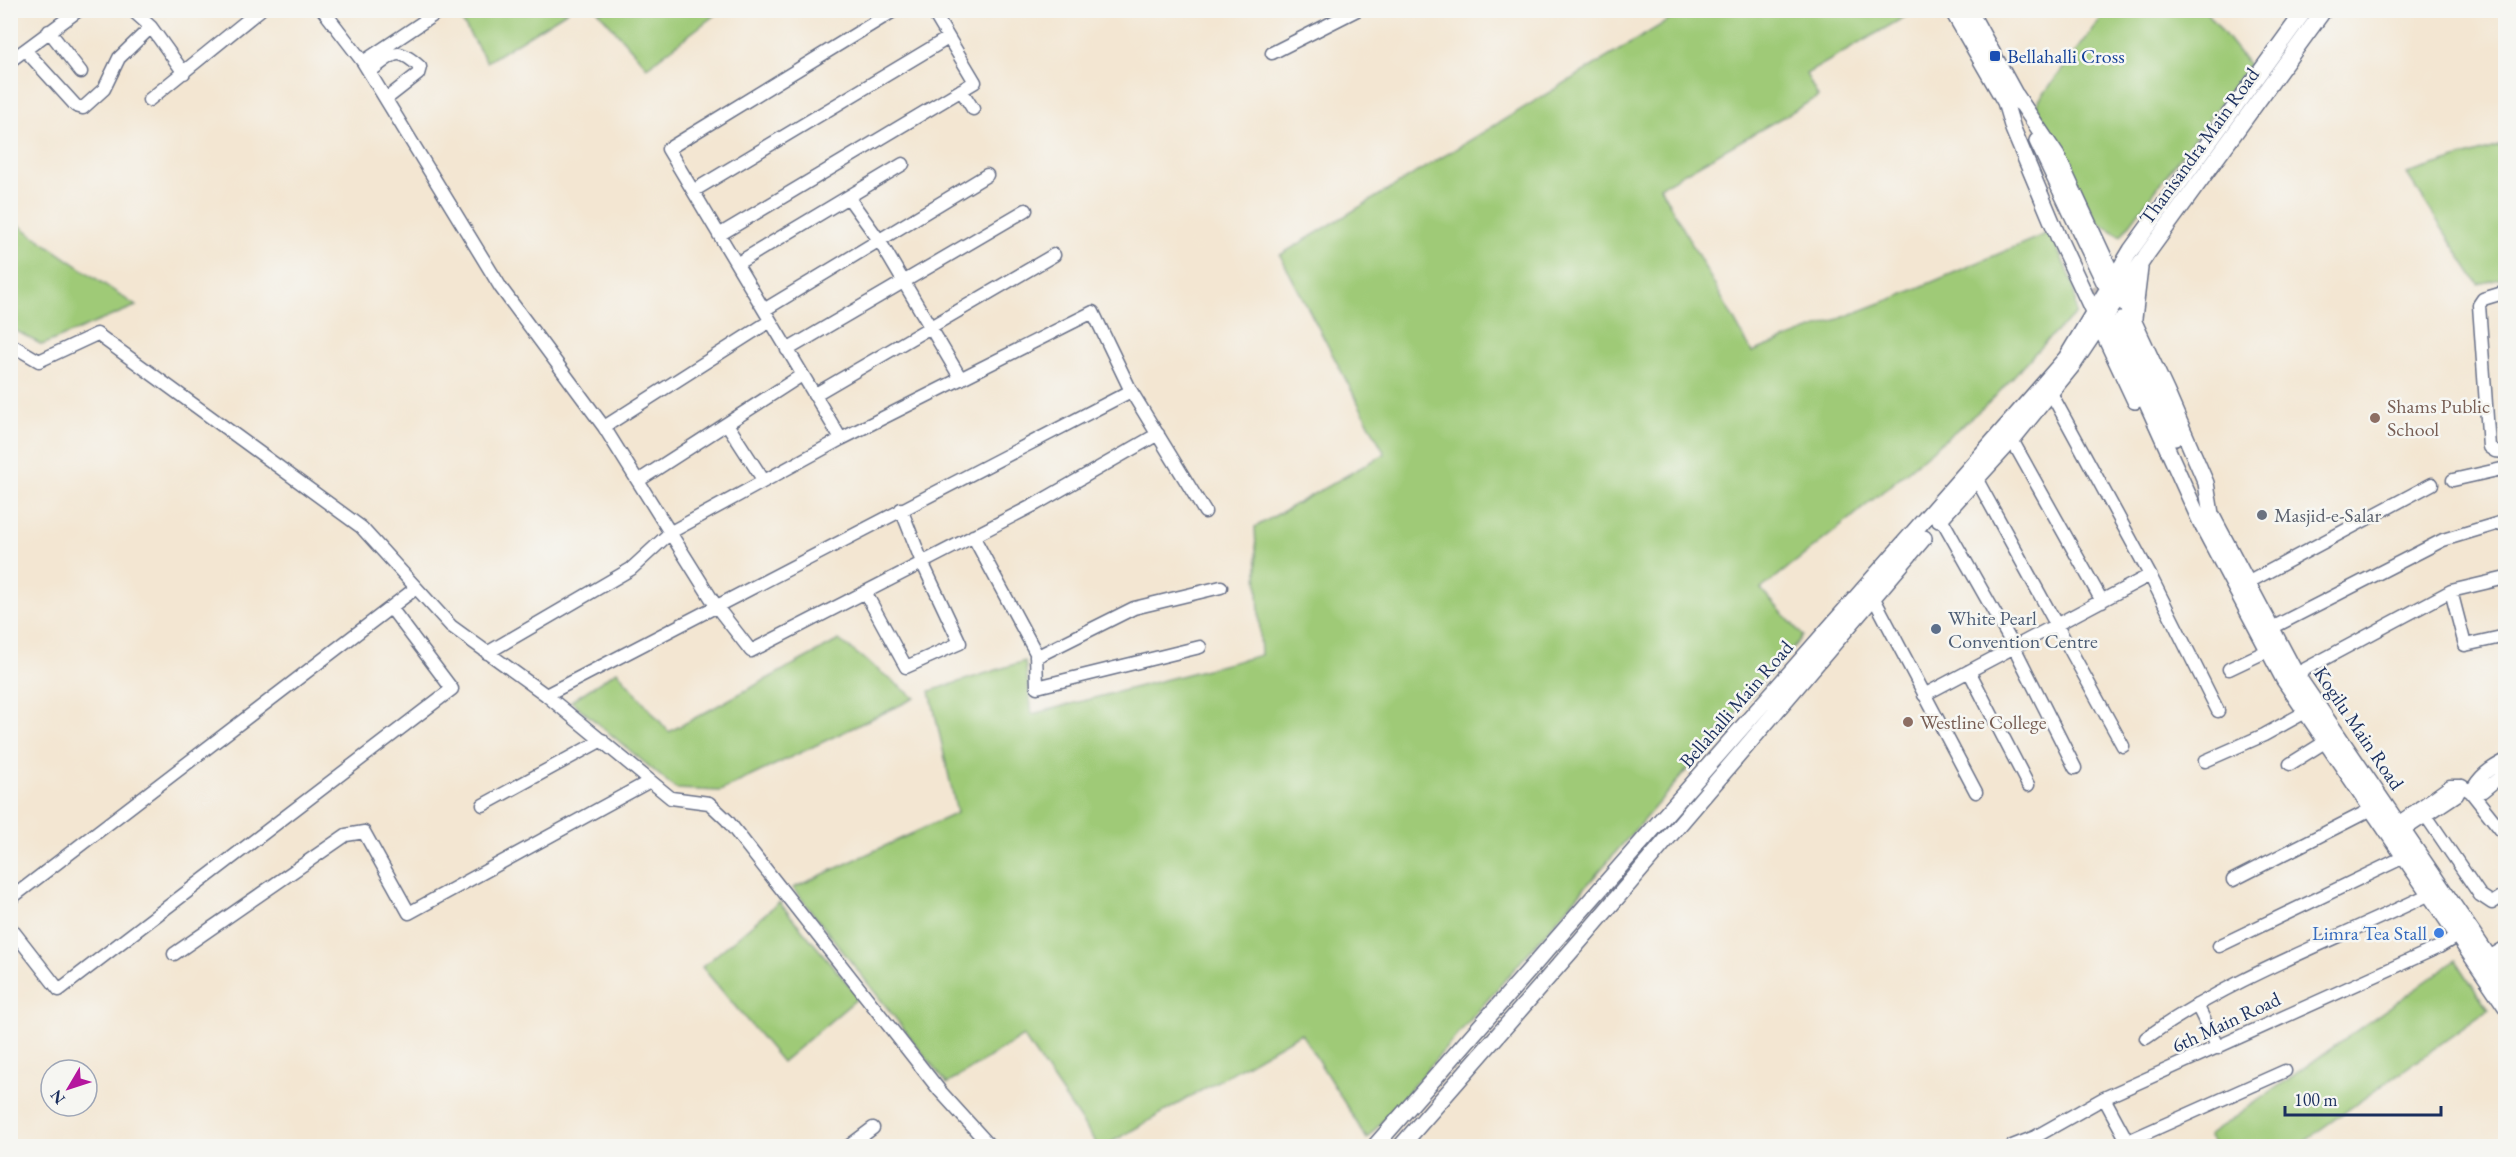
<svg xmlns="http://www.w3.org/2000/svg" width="2516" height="1157" viewBox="0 0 2516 1157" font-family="'EB Garamond',serif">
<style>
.green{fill:#9fca77;stroke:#5d7c6a;stroke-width:1.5}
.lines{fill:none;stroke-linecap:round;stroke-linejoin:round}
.major-tunnel{stroke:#c8c1bb;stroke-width:15;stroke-dasharray:15 8;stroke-linecap:butt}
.minor-casing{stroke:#676f87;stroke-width:15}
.major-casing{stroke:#676f87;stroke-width:18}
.minor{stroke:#fff;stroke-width:12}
.major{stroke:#fff;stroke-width:15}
.transit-dot{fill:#1a4fb4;stroke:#f6f6f2;stroke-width:2}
.education-dot{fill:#8d6e63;stroke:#f6f6f2;stroke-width:2}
.worship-dot{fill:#6b7280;stroke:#f6f6f2;stroke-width:2}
.service-dot{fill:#5c6f8a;stroke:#f6f6f2;stroke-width:2}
.shop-dot{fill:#3f7fe0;stroke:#f6f6f2;stroke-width:2}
.labels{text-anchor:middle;stroke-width:5;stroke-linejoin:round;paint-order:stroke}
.transit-label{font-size:20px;fill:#164399;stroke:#f6f6f2;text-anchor:start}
.street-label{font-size:20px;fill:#1b2f5e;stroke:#f6f6f2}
.education-label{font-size:20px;fill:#785e54;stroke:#f6f6f2;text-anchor:start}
.worship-label{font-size:20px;fill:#5b616d;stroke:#f6f6f2;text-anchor:start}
.service-label{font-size:20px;fill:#4e5e75;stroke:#f6f6f2;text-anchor:start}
.shop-label{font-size:20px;fill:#366cbe;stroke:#f6f6f2;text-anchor:end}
</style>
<rect width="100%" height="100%" fill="#f6f6f2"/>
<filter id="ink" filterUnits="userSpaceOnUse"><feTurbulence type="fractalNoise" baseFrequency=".0167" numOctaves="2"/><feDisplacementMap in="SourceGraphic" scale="12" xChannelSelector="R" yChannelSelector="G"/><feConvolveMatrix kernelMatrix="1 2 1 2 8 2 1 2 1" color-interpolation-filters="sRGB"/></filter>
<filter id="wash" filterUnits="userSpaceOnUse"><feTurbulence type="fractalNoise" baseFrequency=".008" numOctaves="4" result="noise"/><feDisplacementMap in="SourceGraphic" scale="24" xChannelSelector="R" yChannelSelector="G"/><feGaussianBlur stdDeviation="1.35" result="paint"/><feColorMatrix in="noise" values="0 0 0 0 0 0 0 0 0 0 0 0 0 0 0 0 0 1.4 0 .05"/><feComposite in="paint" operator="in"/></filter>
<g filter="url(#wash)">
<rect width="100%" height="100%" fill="#f3e6d2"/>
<path class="green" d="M455 10H568V11L487 62Z
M598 11H720L647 67Z
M1684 11H1915L1806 74 1818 97 1660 187 1752 352 1899 296 2050 232 2074 286 2076 314 2045 342 1991 401 1845 523 1761 589 1803 636 1367 1139 1301 1033 1105 1146H1098L1023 1036 947 1084 793 888 957 813 930 691 1025 661 1032 714 1261 655 1255 527 1385 454 1280 255Z
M2107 11H2206L2249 65 2121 236 2097 222 2036 104Z
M2505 144V278L2478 284 2407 174Z
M10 220H11L136 306 42 345 11 328Z
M839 640 915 698 720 791 676 789 571 701 617 671 669 732Z
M779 902 859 997 782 1062 702 967Z
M2456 960 2488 1010 2297 1146H2215L2208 1136Z"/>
</g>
<g filter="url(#ink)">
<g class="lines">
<path class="major-tunnel" d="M2094 287 2105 310"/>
<g class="minor-casing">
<path id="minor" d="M132 10 151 27 184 73
M323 10 363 62 501 288 604 427
M49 31 81 72
M26 51 76 106 83 108 104 89 119 58 151 27
M1272 53 1357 10
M10 61 79 10
M363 62 441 10
M369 72C394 55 395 44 420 67L418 74 386 99
M961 90 973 109
M149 100 260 10
M903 164 848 197 879 240 961 379
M693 191 948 38
M719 235 975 82 932 10
M743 260 848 197
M2506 292 2483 299 2479 305 2489 447 2495 451 2506 452
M764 310 987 175
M770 321 604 427 716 606 751 651 1036 504 1158 434
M10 344 39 361 97 334 361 527 451 626 546 695 671 798 709 803 727 820 940 1091 990 1146
M787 350 1026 210
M2051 393 2150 575 2218 711
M814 395 1054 255
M727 424 764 481
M841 439 668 149 895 10
M2012 440 2102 601
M1977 480 2123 746
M2453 480 2506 468
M638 481 802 375
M1941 518 2014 647 2075 768
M973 536 1036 653 1037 687 1200 647
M2247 583 2432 484
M1870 591 1976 792
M2451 591 2465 645 2506 636
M865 592 906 667 960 643 922 562 901 509
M2264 632 2443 540 2506 521
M487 653 631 569 671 532 841 439 1093 312 1131 391
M1036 657 1134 608 1221 587
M2229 669 2269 650
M1969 671 2028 785
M2296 674 2451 591 2506 578
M546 695 1131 391 1205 512
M1924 695 2150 575
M2506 760C2490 768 2479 776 2471 792L2483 791 2506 772
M2205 761 2264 735 2311 709
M2290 764 2325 742
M483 805 602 740
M2420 807 2480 895 2492 903 2506 894
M2398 823 2450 786H2462L2471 792 2501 830H2506
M2403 831 2457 795 2462 786
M2233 880 2372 809
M10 899 416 588
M10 927 59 990 452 689 391 608
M2219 946 2404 857
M174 954 346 835 364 832 409 913 650 781
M2489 957 2506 947
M2197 1005 2218 1048
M2146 1038C2232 976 2341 938 2436 891
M2104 1098 2130 1146
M849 1146 873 1128
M2012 1146 2035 1137 2104 1098 2439 947 2457 936
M2117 1146 2285 1071"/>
</g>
<g class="major-casing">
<path id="major" d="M1952 10 2005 102 2013 129 2060 241 2135 401
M1969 10 2020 103
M2016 95 2057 156 2167 393 2206 483 2211 514 2296 674 2506 982
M2037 141 2104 282
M2134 318 2140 268
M2121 320 2175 438
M2111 324 2201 523 2284 680 2506 1007
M1939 520 2012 440 2073 365 2147 254 2324 10
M1375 1146 2066 358 2131 250 2305 10
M1401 1146 1580 941 1924 538"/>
</g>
<use href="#minor" class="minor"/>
<use href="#major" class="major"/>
</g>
</g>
<rect class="transit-dot" x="1989" y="50" width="12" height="12" rx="3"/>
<g class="education-dot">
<circle cx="2375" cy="418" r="6"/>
<circle cx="1908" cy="722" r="6"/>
</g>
<circle class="worship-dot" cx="2262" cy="515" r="6"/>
<circle class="service-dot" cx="1936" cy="629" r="6"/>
<circle class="shop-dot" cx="2439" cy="933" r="6"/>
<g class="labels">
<g class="transit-label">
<text x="2007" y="63">Bellahalli Cross</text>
</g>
<g class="street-label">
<text transform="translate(2199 146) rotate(-54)" y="7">Thanisandra Main Road</text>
<text transform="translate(1736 704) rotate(-49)" y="7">Bellahalli Main Road</text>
<text transform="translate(2359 728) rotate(56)" y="7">Kogilu Main Road</text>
<text transform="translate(2226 1022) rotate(-25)" y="7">6th Main Road</text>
</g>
<g class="education-label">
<text x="2387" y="413">Shams Public<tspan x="2387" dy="23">School</tspan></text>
<text x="1920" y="729">Westline College</text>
</g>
<g class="worship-label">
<text x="2274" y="522">Masjid-e-Salar</text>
</g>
<g class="service-label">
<text x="1948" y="625">White Pearl<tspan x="1948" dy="23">Convention Centre</tspan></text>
</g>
<g class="shop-label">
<text x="2427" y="940">Limra Tea Stall</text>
</g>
</g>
<rect width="2516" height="1157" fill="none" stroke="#f6f6f2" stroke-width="36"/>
<g transform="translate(69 1088) rotate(231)"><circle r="28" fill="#f6f6f2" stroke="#9ea6b7" stroke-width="1.5"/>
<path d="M0-4.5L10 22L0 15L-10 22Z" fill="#b5179e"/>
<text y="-9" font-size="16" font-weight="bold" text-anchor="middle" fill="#1b2f5e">N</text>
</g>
<path d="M2285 1106v9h156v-9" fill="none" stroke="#1b2f5e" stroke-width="3"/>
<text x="2294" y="1106" font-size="18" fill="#1b2f5e" stroke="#f6f6f2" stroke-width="4.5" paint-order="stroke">100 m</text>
</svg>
